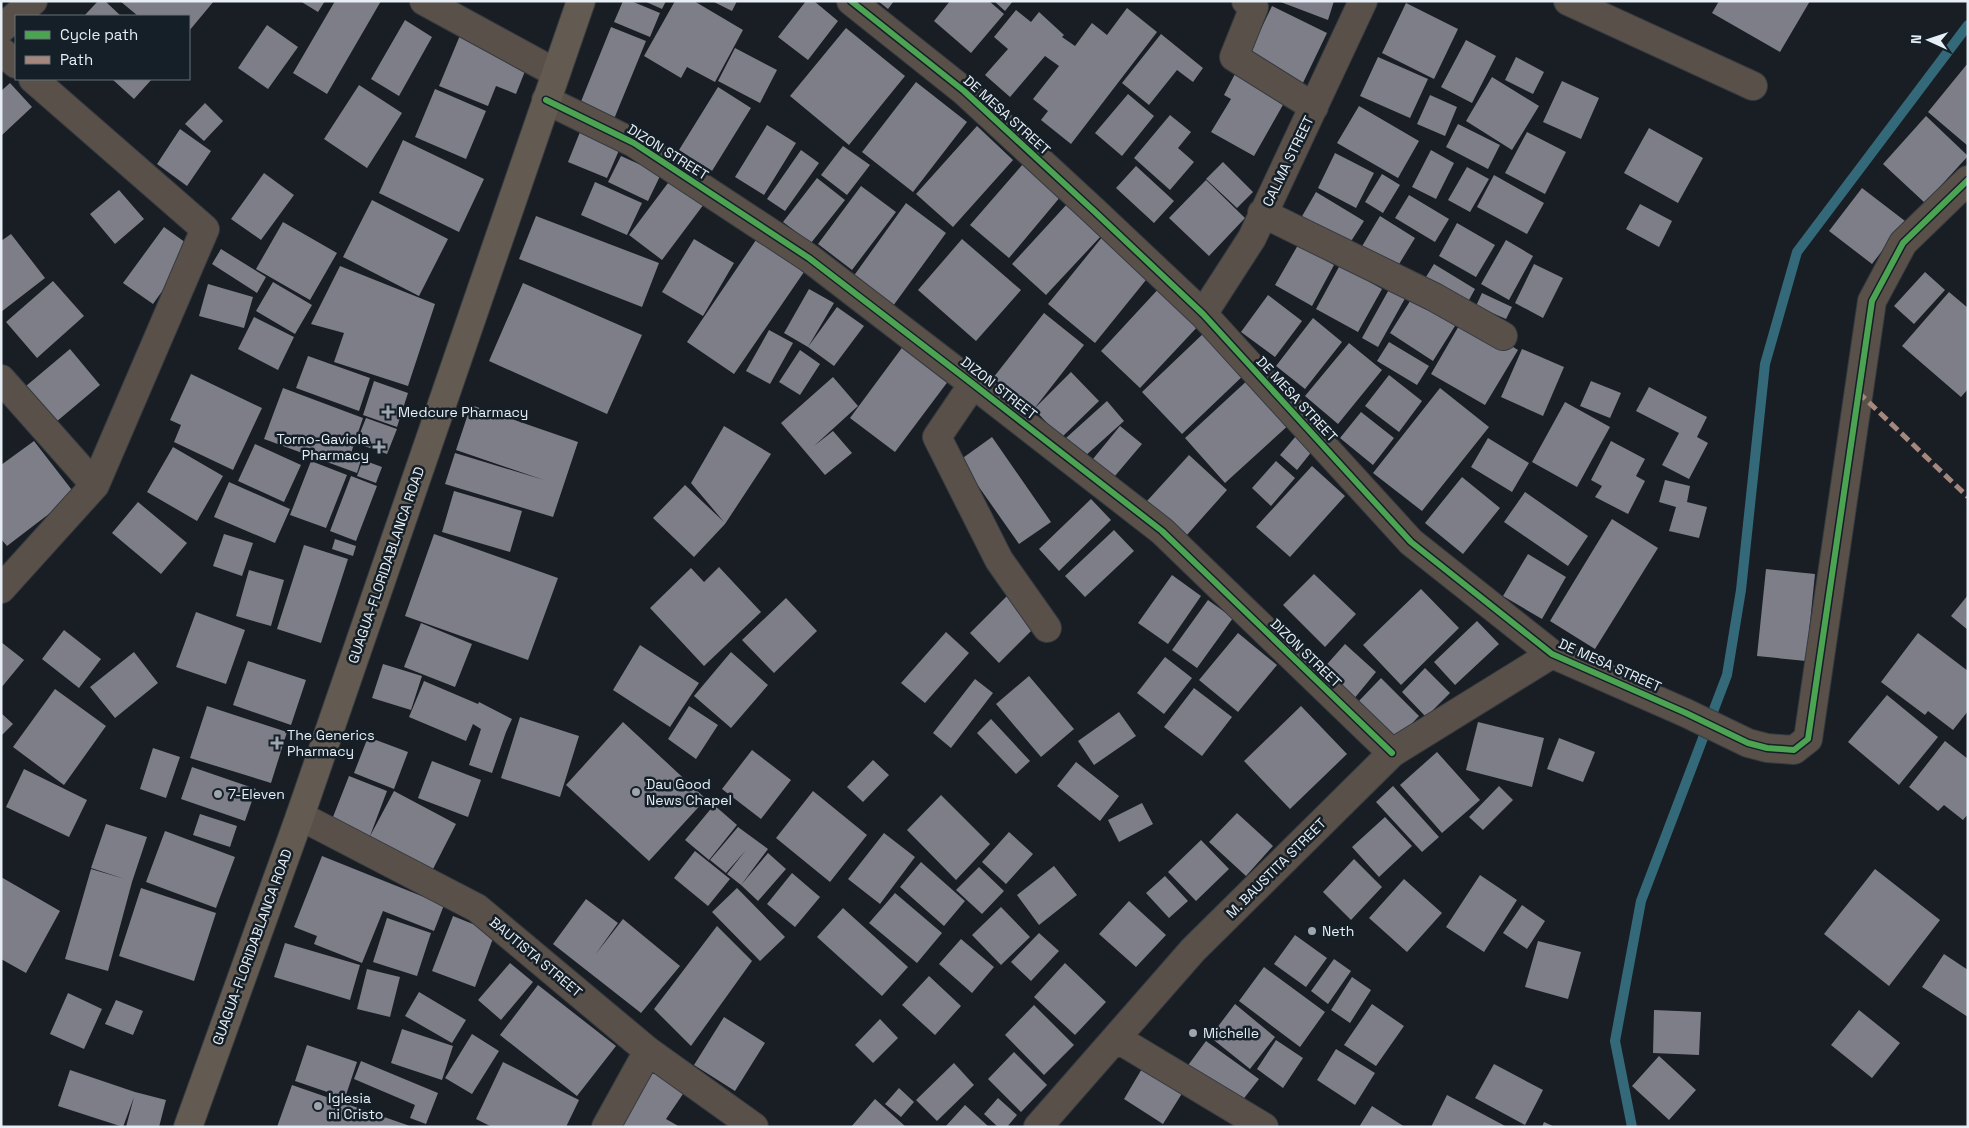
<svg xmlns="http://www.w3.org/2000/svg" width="1969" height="1128" viewBox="0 0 1969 1128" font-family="'Space Grotesk',sans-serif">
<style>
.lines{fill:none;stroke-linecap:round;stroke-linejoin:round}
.stream{stroke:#346979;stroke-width:10}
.building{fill:#7e7e89}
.street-casing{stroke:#363b40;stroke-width:30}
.primary-casing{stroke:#363b40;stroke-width:30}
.street{stroke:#585049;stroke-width:28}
.primary{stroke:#635a51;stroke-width:28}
.quiet{stroke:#a5887d;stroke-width:5;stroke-dasharray:10 5;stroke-linecap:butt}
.cycleway-casing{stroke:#141f28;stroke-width:9}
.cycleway{stroke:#4ca352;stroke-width:6}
.poi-dot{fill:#9fa5ac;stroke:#141f28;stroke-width:2}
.labels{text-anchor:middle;stroke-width:5;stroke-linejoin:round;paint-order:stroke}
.street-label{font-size:14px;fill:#e7eef5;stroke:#141f28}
.poi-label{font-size:14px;fill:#e7eef5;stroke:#141f28;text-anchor:start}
</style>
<rect width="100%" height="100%" fill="#181e24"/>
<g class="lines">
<path class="stream" d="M1632 1127 1615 1041 1641 901 1727 675 1741 590 1765 364 1797 252 1968 25"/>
</g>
<path class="building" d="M98 1H105L121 16H84Z
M120 1H214L189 31V16H138Z
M300 1H325L318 12Z
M335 1H381L327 94 293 73Z
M623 1H631L660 13 650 37 614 22Z
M644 1H666L662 9Z
M675 1H694L743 30 715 82 687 67 681 78 644 56Z
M712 1H737L732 11Z
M806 1H814L838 21 808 60 778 37Z
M878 1H894L888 9Z
M950 1H989L1004 14 971 53 934 21Z
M994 1H1013L1005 11Z
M1278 1H1334L1328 20Z
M1719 1H1810L1780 52 1712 13Z
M1406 3 1458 29 1434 79 1382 53Z
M1272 6 1327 33 1300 89 1245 62Z
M1127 8 1157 32 1071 144 1041 120 1048 111 1033 99 1059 66 1045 56 1010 97 985 75 1008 49 994 37 1016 10 1031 22 1039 12 1064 35 1062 37 1075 46 1092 23 1107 35Z
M405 20 432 37 399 96 371 79Z
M267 25 298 47 268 89 238 68Z
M611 27 646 41 614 119 580 104Z
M846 28 905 76 849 145 790 96Z
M461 33 529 61 516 94 496 86 488 106 439 86Z
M1161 34 1203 68 1193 82 1177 70 1149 105 1122 83Z
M1466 40 1496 56 1472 103 1441 87Z
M735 48 777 70 760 103 718 81Z
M1378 57 1428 79 1410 118 1360 96Z
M1516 57 1544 72 1533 94 1505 80Z
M1968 63V146L1928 112Z
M1235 74 1284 103 1254 156 1211 132 1231 99 1224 95Z
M1492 77 1539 106 1512 150 1466 121Z
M112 79H152L134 99Z
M1562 81 1599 98 1581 139 1543 122Z
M916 82 967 122 913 192 862 152Z
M10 83 32 107 1 136V91Z
M359 85 402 113 367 168 324 139Z
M718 87 751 108 712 171 679 150Z
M435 89 486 111 466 159 415 137Z
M1128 94 1154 116 1122 156 1095 133Z
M1430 95 1457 107 1445 136 1417 124Z
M205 103 223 121 204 141 185 124Z
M1359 106 1419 141 1398 178 1337 143Z
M1170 115 1191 132 1178 148 1194 162 1170 190 1134 158Z
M1926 116 1968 156 1925 203 1883 164Z
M1458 124 1500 145 1488 169 1446 147Z
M767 125 796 143 764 195 735 177Z
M977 126 1013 160 953 227 916 194Z
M1649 128 1703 158 1678 203 1624 173Z
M180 129 211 151 187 186 157 164Z
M580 132 620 148 607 178 568 162Z
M1527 132 1566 152 1545 194 1505 173Z
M403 140 484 179 459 232 379 193Z
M843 146 870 165 847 195 821 175Z
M801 150 819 163 785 211 767 199Z
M1431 150 1454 163 1436 199 1412 187Z
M1335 153 1374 173 1356 208 1318 188Z
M621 156 661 174 648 201 608 182Z
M1223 162 1253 192 1237 208 1206 179Z
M1023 164 1061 196 1009 258 970 225Z
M1136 166 1174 201 1154 223 1116 188Z
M1467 167 1489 179 1470 212 1448 200Z
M264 173 294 195 261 240 231 219Z
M1382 174 1400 185 1383 213 1365 202Z
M1494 175 1544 203 1527 234 1477 207Z
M817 178 845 200 811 243 783 222Z
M671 179 704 204 662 260 629 235Z
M1206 180 1245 218 1209 256 1169 218Z
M595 182 642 203 627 235 581 215Z
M861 186 896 212 852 270 818 244Z
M1862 188 1905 221 1872 264 1829 231Z
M119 190 144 219 115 244 90 214Z
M1316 192 1364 221 1348 246 1301 218Z
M1409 195 1449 219 1435 242 1395 218Z
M372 200 448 239 419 296 343 257Z
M906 203 946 233 893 306 853 277Z
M1068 203 1102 235 1046 295 1012 264Z
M1640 204 1672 221 1659 247 1626 229Z
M536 216 659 263 642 307 519 259Z
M1380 216 1415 238 1393 274 1358 253Z
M283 222 337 253 310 300 256 269Z
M1457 223 1495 245 1476 277 1439 256Z
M164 227 193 248 153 304 123 283Z
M11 234 45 278 1 312V241Z
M1103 236 1150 275 1095 343 1048 304Z
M694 239 734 263 703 316 662 292Z
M962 239 1021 290 976 341 918 290Z
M756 240 804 272 734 374 687 342Z
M1506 240 1533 256 1509 300 1481 284Z
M1298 245 1334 265 1312 306 1275 285Z
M221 249 266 277 257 293 212 264Z
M1434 264 1475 289 1463 311 1421 285Z
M1534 264 1563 278 1543 318 1515 303Z
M1340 265 1382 289 1358 332 1316 309Z
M340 266 435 304 408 386 334 362 344 333 311 324Z
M1925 272 1945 290 1914 324 1894 306Z
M53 281 84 316 37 358 6 322Z
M273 282 312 305 295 334 256 311Z
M523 283 642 335 607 414 489 361Z
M208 284 253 297 244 328 199 316Z
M1392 284 1408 293 1378 347 1362 338Z
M1162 285 1201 323 1140 388 1101 351Z
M809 289 834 303 808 347 784 333Z
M1417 290 1460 318 1433 361 1390 333Z
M1949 292 1968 308V389L1961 397 1902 346Z
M1482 293 1512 307 1506 319 1476 306Z
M1268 295 1302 321 1275 357 1241 332Z
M837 307 864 326 834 366 808 347Z
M1044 313 1084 345 1034 409 1071 372 1099 401 1061 438 1034 409 993 378Z
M254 317 294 337 278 370 238 349Z
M1464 317 1518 350 1485 405 1431 374Z
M1313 318 1342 342 1305 389 1276 366Z
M769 330 793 343 770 384 746 371Z
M1207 330 1247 372 1182 434 1142 392Z
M1389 342 1429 366 1417 385 1377 361Z
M1349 343 1382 370 1338 424 1305 396Z
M904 345 949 380 895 452 850 418Z
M70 349 100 385 56 422 26 386Z
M1522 349 1564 367 1543 416 1501 397Z
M800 350 820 364 800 395 779 382Z
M308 356 370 378 359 411 296 388Z
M191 374 262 408 233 470 174 442 181 425 170 420Z
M1389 375 1422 401 1399 432 1365 406Z
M833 377 858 406 814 446 833 431 852 453 825 475 781 423Z
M1251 377 1292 422 1225 483 1185 438Z
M374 381 408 393 397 427 363 415Z
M1591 381 1621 393 1610 418 1580 406Z
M1649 387 1707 417 1697 437 1708 443 1689 479 1662 465 1679 433 1636 411Z
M283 388 363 418 350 456 361 460 357 473 264 439Z
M1440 388 1489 427 1422 511 1373 473Z
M1107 401 1124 421 1084 457 1066 438Z
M1565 402 1610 427 1577 487 1532 462Z
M471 405 578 442 553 517 445 484 455 453 544 480 456 450Z
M1361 412 1394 438 1373 465 1340 438Z
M366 418 397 429 387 454 356 443Z
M724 426 771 454 725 524 694 557 653 518 685 485 724 522 691 483Z
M1120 426 1142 444 1109 483 1088 465Z
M1296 436 1313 450 1297 470 1280 455Z
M992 437 1051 522 1019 544 960 460Z
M1488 438 1529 463 1512 492 1471 467Z
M34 441 75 494 7 546 1 539V465Z
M1611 441 1645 459 1636 476 1645 481 1628 514 1595 497 1602 486 1591 480Z
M255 444 301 465 284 502 238 481Z
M173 447 223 476 197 521 147 492Z
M1189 455 1227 490 1186 536 1147 501Z
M363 460 382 467 376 483 357 476Z
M311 461 347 475 326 528 290 515Z
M1276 461 1295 478 1271 506 1252 488Z
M1312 466 1345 496 1290 557 1256 527Z
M351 476 377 486 356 541 330 531Z
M1462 477 1500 508 1463 554 1425 523Z
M1665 480 1690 486 1687 502 1707 507 1699 538 1669 531 1676 507 1659 502Z
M229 482 290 509 275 543 214 517Z
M454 491 522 511 510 552 442 532Z
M1525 492 1588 536 1568 566 1504 522Z
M1091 499 1111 520 1059 571 1039 549Z
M138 502 187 543 161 574 112 533Z
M1612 519 1658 548 1595 649 1550 621Z
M1114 530 1134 551 1085 597 1065 576Z
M224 534 253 543 242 576 213 566Z
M434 534 558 578 528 660 405 616Z
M335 539 356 546 353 556 332 549Z
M304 545 348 559 321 643 277 629Z
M1528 554 1566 577 1542 619 1503 596Z
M719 567 761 612 704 666 650 608 691 568 704 582Z
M1766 569 1815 574 1806 661 1757 656Z
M249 570 284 580 271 626 236 616Z
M1314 574 1356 614 1325 647 1283 605Z
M1172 575 1201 596 1168 644 1138 623Z
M1421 589 1459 628 1401 685 1363 645Z
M1008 595 1037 625 999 663 970 633Z
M1968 595V630L1951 616Z
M786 598 817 631 774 673 742 640Z
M1208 600 1233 618 1197 668 1172 650Z
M196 612 245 630 226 684 176 667Z
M1477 621 1499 644 1455 685 1434 662Z
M421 623 472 644 455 687 404 667Z
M64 630 101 659 79 688 42 659Z
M946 632 969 653 925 703 901 683Z
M1238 633 1277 665 1238 712 1199 680Z
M1918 633 1968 671V711L1953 730 1928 711 1925 715 1881 682Z
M1 642 24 660 1 688Z
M1345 644 1376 672 1353 700 1321 671Z
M640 645 699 683 670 727 613 690Z
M134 652 158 683 115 718 90 687Z
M731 652 768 685 731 728 694 696Z
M1165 657 1192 678 1164 714 1137 693Z
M248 661 306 680 291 725 233 705Z
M383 664 422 676 411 710 372 698Z
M1425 668 1450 693 1426 717 1402 692Z
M1029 676 1074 729 1041 757 996 704Z
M1381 678 1419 716 1395 741 1357 703Z
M975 679 993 693 951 748 933 733Z
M424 681 478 704 479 702 512 719 506 732 492 773 469 765 481 729 473 724 466 741 409 717Z
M1194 688 1232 717 1202 756 1164 727Z
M55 689 106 726 64 785 13 747Z
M1887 695 1938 737 1899 785 1848 742Z
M207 706 287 732 271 783 190 758Z
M689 706 718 725 696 759 668 739Z
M1301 706 1347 754 1290 809 1244 761Z
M1119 712 1136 736 1094 765 1078 741Z
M1 713 13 724 1 736Z
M520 717 579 736 560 797 501 778Z
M991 719 1030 761 1016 774 977 733Z
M623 722 706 799 649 861 566 785Z
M1478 722 1544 738 1532 787 1466 770Z
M368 737 408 752 394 789 354 773Z
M1559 738 1595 752 1583 782 1547 769Z
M1945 741 1968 759V814L1963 820 1944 805 1938 811 1909 787Z
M153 748 180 757 166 798 140 789Z
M752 750 791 780 761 819 722 789Z
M1437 752 1480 800 1442 833 1400 785Z
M873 760 889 775 863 802 847 787Z
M432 761 481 780 468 817 418 798Z
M1076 762 1119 796 1100 821 1057 786Z
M192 767 256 789 245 821 181 799Z
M24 769 87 800 69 837 6 807Z
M349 776 387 791 370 836 331 822Z
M1393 786 1439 837 1422 852 1376 802Z
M1499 786 1513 800 1483 830 1469 817Z
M394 791 456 824 431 873 368 840Z
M813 791 867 835 830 882 776 838Z
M941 795 990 844 956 880 907 830Z
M1142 803 1153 824 1119 842 1108 820Z
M714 805 737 825 709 860 685 840Z
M1237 813 1273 846 1246 876 1209 842Z
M200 814 237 826 230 847 193 835Z
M1385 817 1412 846 1379 877 1352 847Z
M106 824 147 837 132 882 108 971 65 959 91 869 125 879 91 868Z
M738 827 768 849 741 885 727 874 746 850 726 873 710 860Z
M165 831 235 857 216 908 146 882Z
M1009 832 1033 854 1006 884 982 862Z
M884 833 915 857 880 904 848 879Z
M1201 840 1229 869 1196 901 1168 872Z
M695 851 730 879 708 906 674 878Z
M768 853 786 869 758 901 741 885Z
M322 856 444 905 434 931 383 911 362 963 314 944 317 936 294 927Z
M1354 859 1382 887 1351 920 1323 892Z
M921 862 965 901 944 926 900 887Z
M1054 866 1077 895 1039 925 1017 895Z
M979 867 1004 891 982 914 956 890Z
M1875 869 1940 920 1889 986 1824 934Z
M792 873 820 897 795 927 767 904Z
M1480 875 1517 900 1484 952 1446 927Z
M1165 876 1188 901 1169 918 1146 893Z
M1 877 60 911 26 973 1 959Z
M1404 879 1442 913 1407 952 1369 918Z
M141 888 216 913 194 981 119 956Z
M737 888 785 937 760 961 712 912Z
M895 893 942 933 917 963 869 923Z
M586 899 618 923 595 955 623 919 680 966 641 1013 553 944Z
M1129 901 1166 935 1136 967 1099 934Z
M1522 905 1545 921 1527 949 1503 933Z
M1001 907 1030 937 1001 965 972 935Z
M843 908 908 967 882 996 817 937Z
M453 916 495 933 475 987 432 971Z
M387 918 431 933 417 976 373 962Z
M717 926 752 961 691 1046 654 1009Z
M1039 933 1059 951 1031 981 1011 962Z
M1295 935 1327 958 1306 987 1274 964Z
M961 939 994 967 972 993 939 964Z
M1538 941 1581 952 1568 999 1525 987Z
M285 943 360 965 350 1000 274 977Z
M1944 954 1968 970V1017L1922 987Z
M1334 959 1351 971 1328 1004 1311 991Z
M510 963 533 982 501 1020 478 1000Z
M1065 963 1106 1002 1075 1035 1034 997Z
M1264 967 1325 1012 1300 1047 1239 1001Z
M367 969 400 977 390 1017 357 1009Z
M929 976 961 1006 935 1035 902 1005Z
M1352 977 1371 990 1350 1023 1331 1010Z
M538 985 616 1046 577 1096 500 1035Z
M419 992 466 1020 452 1043 405 1016Z
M68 993 102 1009 84 1049 50 1034Z
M116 1000 143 1011 133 1035 105 1024Z
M1235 1004 1275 1037 1250 1069 1210 1037Z
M1372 1004 1404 1026 1376 1066 1344 1045Z
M1034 1005 1074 1045 1044 1075 1005 1035Z
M1654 1010 1701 1012 1699 1055 1653 1053Z
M1859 1010 1900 1043 1872 1078 1831 1045Z
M724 1017 765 1043 735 1091 694 1065Z
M880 1019 898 1038 873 1063 855 1045Z
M402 1029 453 1046 442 1080 391 1063Z
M472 1034 499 1051 472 1094 445 1078Z
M1276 1040 1303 1058 1283 1088 1257 1069Z
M1206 1041 1259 1079 1238 1106 1186 1068Z
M307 1045 357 1062 345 1098 295 1081Z
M1336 1049 1375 1073 1355 1105 1317 1080Z
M1014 1052 1047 1085 1021 1112 988 1079Z
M1659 1056 1696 1090 1669 1120 1632 1086Z
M361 1061 438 1093 426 1124 410 1118 415 1105 354 1079Z
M503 1062 579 1100 566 1127H492L476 1119Z
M1146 1062 1186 1087 1163 1124 1124 1099Z
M954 1063 974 1085 937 1121 916 1100Z
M1494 1064 1543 1090 1525 1125 1475 1098Z
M70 1070 135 1092 166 1100 159 1127H126L134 1097 123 1127 58 1106Z
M654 1071 685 1091 666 1119 680 1127H622L627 1112Z
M292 1085 410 1126V1127H277Z
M899 1088 914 1102 901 1117 885 1104Z
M1447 1095 1507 1127H1431Z
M998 1098 1017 1115 1007 1127H998L984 1114Z
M875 1099 906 1127H851Z
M965 1105 989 1127H945Z
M1372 1106 1405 1127H1359Z
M1544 1122 1555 1127H1542Z"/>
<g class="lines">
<g class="street-casing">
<path id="street" d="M424 1 556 73
M851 1 964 91 1095 212 1203 314 1411 542 1552 654 1686 713 1748 743 1767 748 1794 750 1808 739 1872 301 1903 243 1968 180
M1246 1 1254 7 1234 57 1314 107
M1568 1 1753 86
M1 29 33 1
M1 51 16 64
M546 100 634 143 809 258 973 384 1162 531 1392 753
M1262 213 1434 297 1503 336
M1203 314 1252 238 1363 1
M1 379 95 485
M973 384 937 437 999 560 1047 628
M1 589 95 485 205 229 33 79
M300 816 477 908 648 1051 754 1127
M1116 1038 1264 1127
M606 1127 648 1051
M1038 1127 1193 950 1392 753 1552 654"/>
</g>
<g class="primary-casing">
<path id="primary" d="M188 1127 300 816 581 1"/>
</g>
<use href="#street" class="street"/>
<use href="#primary" class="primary"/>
<path class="quiet" d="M1858 392 1968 497"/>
<g class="cycleway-casing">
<path id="cycleway" d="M851 1 964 91 1095 212 1203 314 1411 542 1552 654 1686 713 1748 743 1767 748 1794 750 1808 739 1872 301 1903 243 1968 180
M546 100 634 143 809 258 973 384 1162 531 1392 753"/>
</g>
<use href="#cycleway" class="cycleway"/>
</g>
<g class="poi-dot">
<path d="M385.5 404.5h5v5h5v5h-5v5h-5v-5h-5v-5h5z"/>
<path d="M376.5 439.5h5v5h5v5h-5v5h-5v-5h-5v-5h5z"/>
<path d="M274.5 735.5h5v5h5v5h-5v5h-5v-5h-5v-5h5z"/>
<circle cx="636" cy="792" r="5"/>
<circle cx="218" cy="794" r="5"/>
<circle cx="1312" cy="931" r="5"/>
<circle cx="1193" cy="1033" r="5"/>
<circle cx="318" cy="1106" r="5"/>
</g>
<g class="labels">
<g class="street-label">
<text transform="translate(1007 115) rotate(42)" y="5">DE MESA STREET</text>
<text transform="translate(668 152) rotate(32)" y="5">DIZON STREET</text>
<text transform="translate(1288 161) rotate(-64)" y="5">CALMA STREET</text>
<text transform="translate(999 388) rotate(38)" y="5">DIZON STREET</text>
<text transform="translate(1297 399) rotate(47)" y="5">DE MESA STREET</text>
<text transform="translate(386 565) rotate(-71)" y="5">GUAGUA-FLORIDABLANCA ROAD</text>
<text transform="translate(1306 653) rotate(44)" y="5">DIZON STREET</text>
<text transform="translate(1610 665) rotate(24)" y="5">DE MESA STREET</text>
<text transform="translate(1276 868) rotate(-45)" y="5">M. BAUSTITA STREET</text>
<text transform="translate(252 947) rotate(-70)" y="5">GUAGUA-FLORIDABLANCA ROAD</text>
<text transform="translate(536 957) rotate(40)" y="5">BAUTISTA STREET</text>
</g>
<g class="poi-label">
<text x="398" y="417">Medcure Pharmacy</text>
<text x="369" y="444" text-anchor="end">Torno-Gaviola<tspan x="369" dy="16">Pharmacy</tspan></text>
<text x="287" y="740">The Generics<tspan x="287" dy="16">Pharmacy</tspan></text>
<text x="646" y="789">Dau Good<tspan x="646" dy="16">News Chapel</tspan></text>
<text x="228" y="799">7-Eleven</text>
<text x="1322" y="936">Neth</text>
<text x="1203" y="1038">Michelle</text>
<text x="328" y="1103">Iglesia<tspan x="328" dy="16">ni Cristo</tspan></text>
</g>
</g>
<rect width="1969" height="1128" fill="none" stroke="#e7eef5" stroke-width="5"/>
<rect x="15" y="15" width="175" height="65" fill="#141f28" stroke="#68727a"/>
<rect x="25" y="31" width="25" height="8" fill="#4ca352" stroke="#68727a"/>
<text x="60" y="40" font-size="15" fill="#e7eef5">Cycle path</text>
<rect x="25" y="56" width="25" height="8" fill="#a5887d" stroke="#68727a"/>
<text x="60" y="65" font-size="15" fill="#e7eef5">Path</text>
<g transform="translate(1929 40) rotate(273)" stroke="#141f28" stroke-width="4" paint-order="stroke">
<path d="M0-4L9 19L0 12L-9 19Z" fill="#e7eef5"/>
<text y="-8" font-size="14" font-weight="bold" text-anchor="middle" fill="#e7eef5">N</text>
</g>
</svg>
